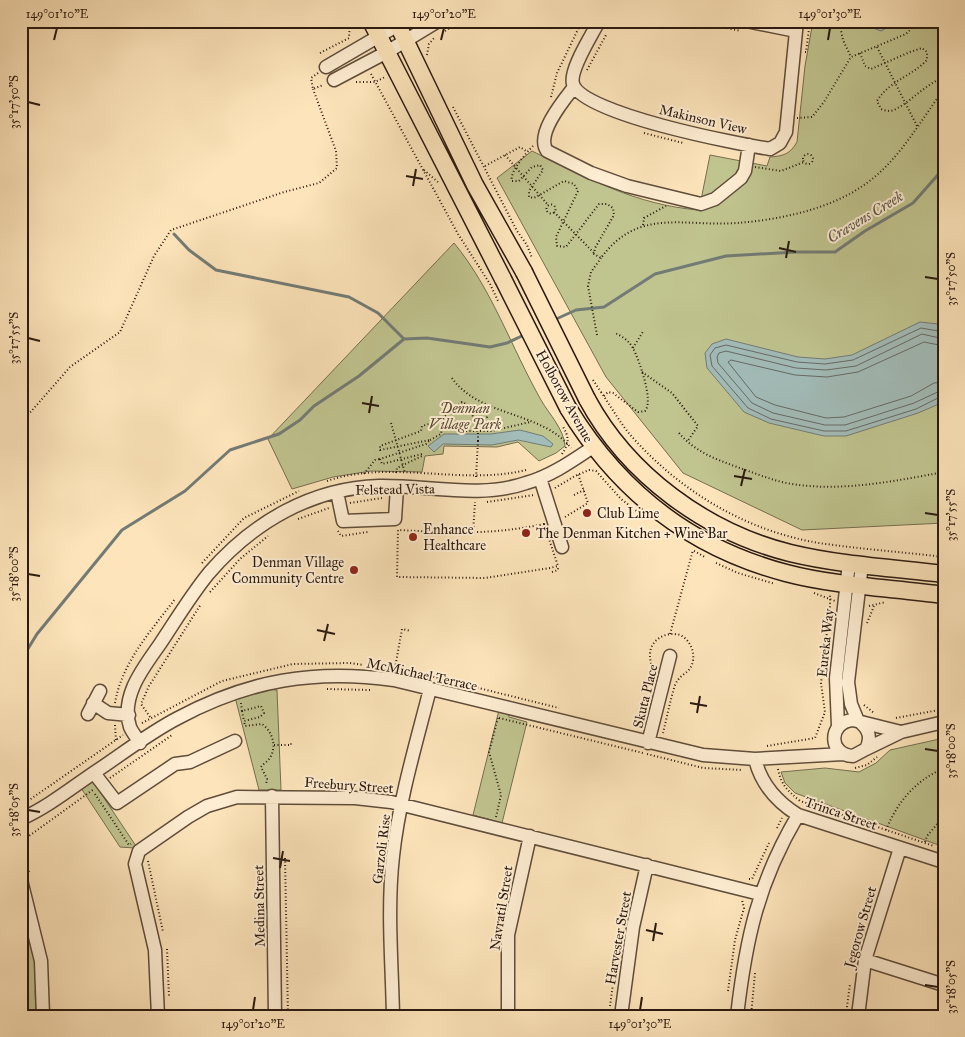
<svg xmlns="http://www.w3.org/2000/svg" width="965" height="1037" viewBox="0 0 965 1037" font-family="'IM FELL Great Primer',serif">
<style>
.green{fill:#c0c48f;stroke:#756e50}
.water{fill:#a2bcb9;stroke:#727b75}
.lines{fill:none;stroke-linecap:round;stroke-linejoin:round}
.shore{stroke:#666a64;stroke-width:1}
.stream{stroke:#727b75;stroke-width:3}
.minor-casing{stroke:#5f4c3a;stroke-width:15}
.major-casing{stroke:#2a1910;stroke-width:19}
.path{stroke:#2a1910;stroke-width:2;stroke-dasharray:1 2.5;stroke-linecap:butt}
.minor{stroke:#feedd2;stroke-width:12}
.major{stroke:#fde4ba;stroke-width:16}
.major-bridge-casing{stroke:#2a1910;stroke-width:19;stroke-linecap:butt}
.path-bridge{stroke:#2a1910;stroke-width:2;stroke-dasharray:1 2.5;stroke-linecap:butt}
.major-bridge{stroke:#fde4ba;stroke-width:16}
.ticks{fill:none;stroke:#2a1910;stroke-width:2}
.poi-dot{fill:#8f2418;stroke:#feedd2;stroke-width:2}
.labels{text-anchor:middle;stroke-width:4;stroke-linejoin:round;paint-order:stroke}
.street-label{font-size:14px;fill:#2a1910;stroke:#feedd2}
.park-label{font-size:14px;font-style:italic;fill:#574c36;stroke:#feedd2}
.poi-label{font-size:14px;fill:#2a1910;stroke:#feedd2;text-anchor:start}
.water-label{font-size:15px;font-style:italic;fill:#54524b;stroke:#feedd2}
.neatline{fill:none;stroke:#2a1910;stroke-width:2}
.ticks-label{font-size:12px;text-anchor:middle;fill:#2a1910}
</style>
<rect width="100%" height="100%" fill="#fde4ba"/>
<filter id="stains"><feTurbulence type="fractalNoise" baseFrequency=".004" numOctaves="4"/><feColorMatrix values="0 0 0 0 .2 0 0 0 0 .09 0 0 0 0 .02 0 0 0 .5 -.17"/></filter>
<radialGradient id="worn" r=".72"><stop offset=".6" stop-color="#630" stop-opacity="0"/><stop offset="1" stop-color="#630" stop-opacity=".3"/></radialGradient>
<path class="green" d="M813 21H944V523L802 530 683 473 606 377 497 178 532 151C587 178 636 205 699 210L710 155 767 166 770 157C784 156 790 154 797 142L805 66Z
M454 243C492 289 511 347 541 400 549 414 564 429 565 446L556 453 539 461 518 442 497 447 444 446 443 454 425 456 422 472 371 471 333 477 292 489 268 439Z
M271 687 274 690H277L281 790H259L235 697Z
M499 710 507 712 509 717 527 722 502 823 473 815Z
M944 738V847L795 793 785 783 781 772 825 768 859 772 876 763 890 750Z
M92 780 136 846 134 848 120 847 81 788Z
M21 909 24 920 28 921 39 987 35 990 36 1016H24Z"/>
<path class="water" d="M855 21H899L881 31Z
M920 322 938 324 944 328V398L939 404 918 413 846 436H824L769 423 744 412 707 368 705 353 712 344 726 339 798 357 825 359 852 355Z
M520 430 543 436 553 444 551 447 518 440 492 445 443 444 434 452 428 446 444 434H491Z"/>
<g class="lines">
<path class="shore" d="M944 332 921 328 853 360 825 364 797 362 726 345 715 348 710 355 712 366 748 408 771 419 824 431H846L916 409 944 395
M944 339 922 334 856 366 826 370 796 368 726 351 719 353 717 357 718 363 752 403 773 413 825 425H845L914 403 944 389
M944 346 924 342 858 372 827 377 795 375 731 360 728 362 756 397 775 405 826 418 844 417 911 396 934 383 944 382"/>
<path class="stream" d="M174 234 189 250 216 270 349 297 378 313 404 339
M554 320 576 310 604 307 655 274 726 256 796 252H835L865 231 913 203 944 168
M21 660 37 634 122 530 185 491 230 450 279 434 300 420 314 406 359 376 404 339 427 338 490 347 507 343 526 334"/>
<g class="minor-casing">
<path id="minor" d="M599 21C592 35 569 70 573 84 582 114 738 144 770 149L780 143 786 132 797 21
M746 21 796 31
M326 67 405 21
M334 80 387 52 438 21
M574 87C564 100 535 134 547 151L591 173 627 186 701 204 715 199 741 178 745 171 749 145
M540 478 562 547
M337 492 343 521 395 519 397 487
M93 703 108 713 129 715
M88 714 100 691
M858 721 851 704 848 682 862 564
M861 723C870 731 871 739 866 749L853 756C828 755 828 722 853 720L901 732
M838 726 836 678 849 563
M140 743C137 738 132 732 130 727 120 696 144 667 160 644 176 620 191 595 209 573 253 522 312 488 379 486 427 485 480 499 526 483 551 476 572 461 593 447
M648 743 670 656
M866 749 901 732 944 722
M755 759C761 784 777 802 798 815L944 862
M94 773 117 803 175 764 190 762 235 741
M272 796 275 1016
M21 819C50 806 75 785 101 768 126 751 151 732 178 718 249 680 315 669 394 680L703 755 755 759 843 754
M21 880 41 961 43 1016
M865 960 944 985
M158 1016 155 950 135 864 139 851 188 817 207 806 237 797 355 798 391 802 760 894
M393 1016C392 963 387 909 393 856 399 800 416 744 430 689
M508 1016V935L530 836
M621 1016 633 927 647 865
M737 1016C746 938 758 883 798 815
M858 1016 865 960 900 848"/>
</g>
<g class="major-casing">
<path id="major" d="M371 21 503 279
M396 21 475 185 524 272
M587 399C628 475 706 532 790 553 840 565 893 568 944 574
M568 408C619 492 691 548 786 573 835 586 893 588 944 595"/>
</g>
<path class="path" d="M693 21 741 31
M839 21 843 40 851 57
M445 31 462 21
M877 47 917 126
M805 52H806L810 21
M320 53 349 38 350 21
M860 53 865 66 871 69 910 52 922 48 927 52V60C912 76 889 81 877 101L881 109C886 111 891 112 896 109 911 101 922 88 938 80L944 82
M427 55 429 44 435 37
M587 70 606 35
M318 73 311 78 313 89 323 85
M371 74 458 234 490 284
M356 82H375L385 77
M551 97 557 73 582 21
M453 107 517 231 527 245 532 258
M797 118 812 117 824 102 851 57 906 34 919 21
M644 133 683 143
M533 146C527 152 509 172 512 181H519L532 167 540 165 543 170 529 191V197L534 198 564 181 574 184 578 191 556 237 557 246 566 247 599 204H607L613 208 614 215 595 248 594 254 601 258C638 207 684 227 737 223 777 220 827 210 861 187 897 164 919 123 944 89
M803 159a5 5 0 1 1 10 0a5 5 0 1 1-10 0Z
M505 155 548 205
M485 166 520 147 526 151
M755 167 781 171 804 162
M424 170 439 183
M546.5 209a4.5 4.5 0 1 1 9 0a4.5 4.5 0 1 1-9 0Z
M554 212 594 253
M643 225 644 218 666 206
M597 335 588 286 591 272 601 258
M633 348 644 330
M642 372 672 393 698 426 687 442
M452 378C479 417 542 411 571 448
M601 392C612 408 621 425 634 439 683 493 747 531 819 543 860 549 902 552 944 557
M604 396 608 392 613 393 638 412 645 411C654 401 639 360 633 348 629 341 622 336 615 333
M458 405 469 410 473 407
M21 423 70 367 120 332 154 256 171 230 284 192 319 183 337 168 336 151 313 89
M391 423 405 473
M466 431H492L530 422
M679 433C694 451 715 459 737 467 755 473 773 481 792 484 842 492 895 481 944 472
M430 440 441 434 443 418 462 402 487 414V417L478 424 469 410
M562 454C570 442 569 437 562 425
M396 473 397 468 422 456V454L382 464 380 459 426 444 430 440 380 450V446L421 431 422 426 443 420
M364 474 375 460 380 459
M476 477 478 441
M327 481C391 459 461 486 526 470
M555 488 575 476 589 470 596 471 621 499 643 516
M574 495 584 490
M487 502 534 495
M350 503 382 498
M565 517 588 503 578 474
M298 519 329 508
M544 524 558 566 550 568 485 578 397 577 398 530C453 533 491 535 544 524Z
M338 531 341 536 368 532
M473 534 475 502
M694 551 705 557
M202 563 244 518 299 491
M716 563 738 573 775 584
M552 572 558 570V566
M210 592 240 559 268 536
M814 593 835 601
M869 606 886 602
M867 623 874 606
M670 634 693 550
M395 668 402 629 411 631
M406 670 559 708
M654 674C650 661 646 648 658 639 664 634 673 633 680 635 693 641 698 660 688 671 683 675 678 678 675 685 670 701 667 717 663 733
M327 689 370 690
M115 703C122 662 151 631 175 599
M241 703 242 711 261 706 264 713 260 717 244 721 245 726 262 724C272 731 278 747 269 759 267 762 263 764 261 767L267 779 266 785
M864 705 874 713
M242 711 244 721
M150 717 141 704 149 686 201 604
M499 718 643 753
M896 718 944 709
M142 723 222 681 293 664 350 663 364 665
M115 725 116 741
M274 745H291V742
M767 746 815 738 825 712 821 683 830 606V594
M647 754 703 768 743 770
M855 768 867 765 877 757
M778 769C781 785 788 791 800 801L934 846
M110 778 172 735
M95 794 129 845 131 844
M22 805 123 735
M496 817 501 795 489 752 498 718
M777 828 782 818
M886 830C898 801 915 781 944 768
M925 842 927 836 944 816
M285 858 288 1016
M148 861 163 932
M29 872 23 851 29 836 94 789
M749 879H752L769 843
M167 949 169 996
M728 991 735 940 744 908 742 900
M610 1006 617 954
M846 1014 850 984
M751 1016 755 973"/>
<use href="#minor" class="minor"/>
<use href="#major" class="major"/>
<g class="major-bridge-casing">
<path id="major-bridge" d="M524 272 587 399
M503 279 568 408"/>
</g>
<path class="path-bridge" d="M490 284 499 303
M593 380 601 392
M478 441V424"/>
<use href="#major-bridge" class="major-bridge"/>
</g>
<path class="ticks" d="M54 40 57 28M441 40 444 28M828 40 830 28M28 102 40 105M406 176 423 179M413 186 416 169M779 248 796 252M786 258 789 241M925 277 938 279M28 338 40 341M362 403 379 406M369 413 372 396M734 476 752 479M741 486 745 469M925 513 938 515M28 574 40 576M317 630 335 634M324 641 328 624M690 703 707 706M697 713 700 696M925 749 938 751M28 810 40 812M273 858 290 861M280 868 283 851M646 930 663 934M653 941 656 923M925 985 938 987M253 1010 255 997M640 1010 642 997"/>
<g class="poi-dot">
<circle cx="587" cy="513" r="5"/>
<circle cx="526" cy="533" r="5"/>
<circle cx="413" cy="537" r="5"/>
<circle cx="354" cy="570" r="5"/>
</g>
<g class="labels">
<g class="street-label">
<text transform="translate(703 119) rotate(13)" y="5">Makinson View</text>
<text transform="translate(565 396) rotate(61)" y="5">Holborow Avenue</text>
<text transform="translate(395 489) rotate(-1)" y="5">Felstead Vista</text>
<text transform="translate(825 643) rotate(-84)" y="5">Eureka Way</text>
<text transform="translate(422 674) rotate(12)" y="5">McMichael Terrace</text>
<text transform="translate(645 696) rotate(-76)" y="5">Skuta Place</text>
<text transform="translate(349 785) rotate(4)" y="5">Freebury Street</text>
<text transform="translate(841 813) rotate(19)" y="5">Trinca Street</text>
<text transform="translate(381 849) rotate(-83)" y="5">Garzoli Rise</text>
<text transform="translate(259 906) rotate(-91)" y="5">Medina Street</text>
<text transform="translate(501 908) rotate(-81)" y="5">Navratil Street</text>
<text transform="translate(860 927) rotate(-74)" y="5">Jegorow Street</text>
<text transform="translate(618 938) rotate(-80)" y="5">Harvester Street</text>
</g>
<g class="park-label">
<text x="465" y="413">Denman<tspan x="465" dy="16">Village Park</tspan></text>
</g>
<g class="poi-label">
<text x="597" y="518">Club Lime</text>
<text x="423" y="534">Enhance<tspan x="423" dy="16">Healthcare</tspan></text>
<text x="536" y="538">The Denman Kitchen + Wine Bar</text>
<text x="344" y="567" text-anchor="end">Denman Village<tspan x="344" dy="16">Community Centre</tspan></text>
</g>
<g class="water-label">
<text transform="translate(865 217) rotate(-31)" y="5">Cravens Creek</text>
</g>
</g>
<rect width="965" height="1037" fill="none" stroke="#fde4ba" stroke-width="55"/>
<rect x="28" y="28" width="910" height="982" class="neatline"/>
<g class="ticks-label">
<text x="57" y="18">149°01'10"E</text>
<text x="444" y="18">149°01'20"E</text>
<text x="830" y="18">149°01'30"E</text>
<text transform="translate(14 102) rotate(-90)" y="4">35°17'50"S</text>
<text transform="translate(951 279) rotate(-90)" y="4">35°17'50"S</text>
<text transform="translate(14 338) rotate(-90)" y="4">35°17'55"S</text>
<text transform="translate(951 515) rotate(-90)" y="4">35°17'55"S</text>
<text transform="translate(14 574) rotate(-90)" y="4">35°18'00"S</text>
<text transform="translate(951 751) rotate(-90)" y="4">35°18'00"S</text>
<text transform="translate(14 810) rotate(-90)" y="4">35°18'05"S</text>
<text transform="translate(951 987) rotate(-90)" y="4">35°18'05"S</text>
<text x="253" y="1028">149°01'20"E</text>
<text x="640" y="1028">149°01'30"E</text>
</g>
<rect width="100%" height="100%" filter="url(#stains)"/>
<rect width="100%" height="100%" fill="url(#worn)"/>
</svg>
